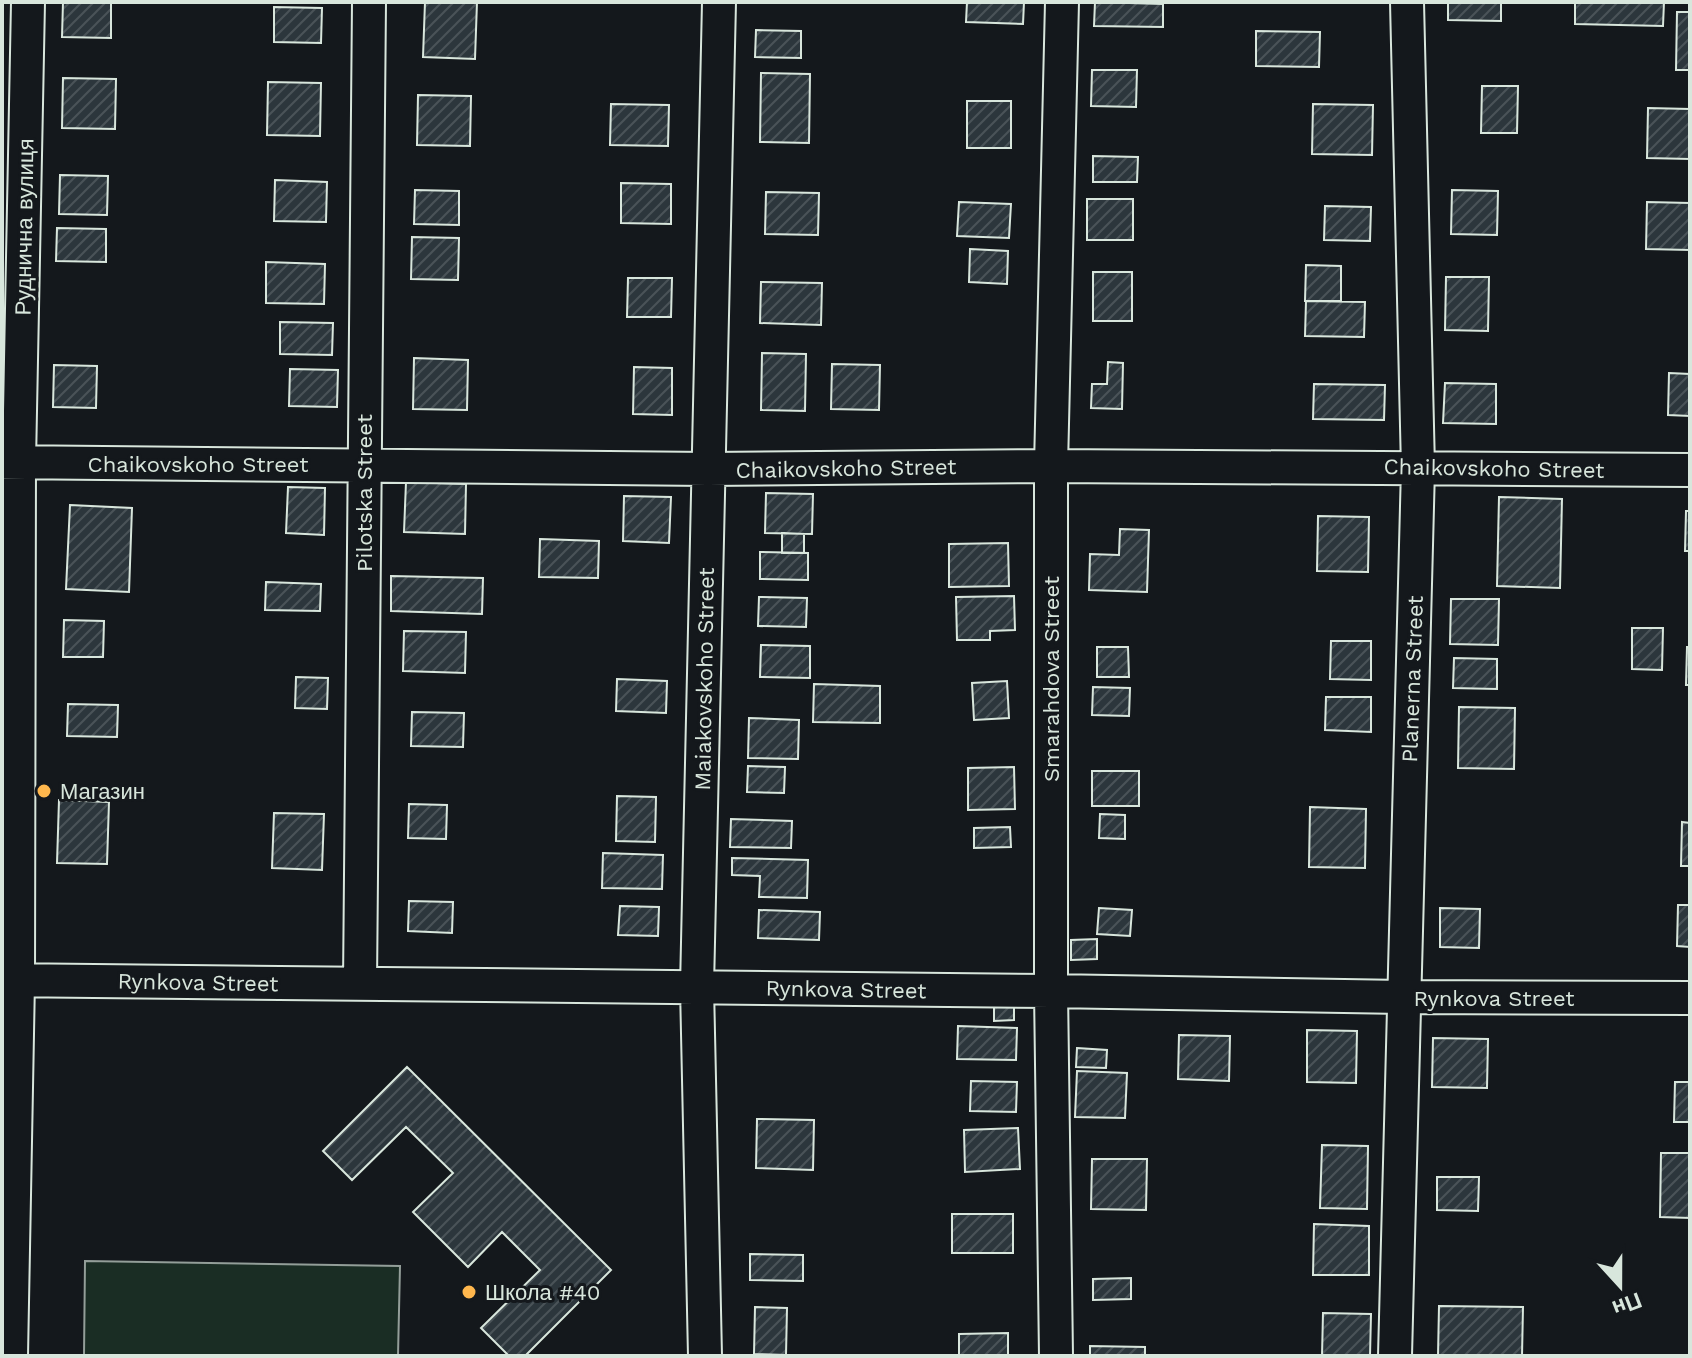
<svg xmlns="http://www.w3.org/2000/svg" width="1692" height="1358" viewBox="0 0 1692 1358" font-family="'Work Sans',sans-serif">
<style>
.pitch{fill:#1a2d24;stroke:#939e99;stroke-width:2}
.building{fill:url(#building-hatch);stroke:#d8e6dc;stroke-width:2}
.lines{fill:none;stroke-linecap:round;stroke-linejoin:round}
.minor-casing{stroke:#d8e6dc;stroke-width:36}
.minor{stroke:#14181c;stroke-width:32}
.poi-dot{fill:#ffb74d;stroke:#14181c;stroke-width:3}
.labels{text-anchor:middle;stroke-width:6;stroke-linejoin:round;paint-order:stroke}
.street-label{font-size:22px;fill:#d8e6dc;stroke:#14181c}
.poi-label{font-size:22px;fill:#d8e6dc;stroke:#14181c;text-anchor:start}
</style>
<defs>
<pattern id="building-hatch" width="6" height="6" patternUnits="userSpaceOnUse" patternTransform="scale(2)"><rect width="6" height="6" fill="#2c363c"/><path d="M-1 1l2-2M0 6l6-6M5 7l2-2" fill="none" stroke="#4a5358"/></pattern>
</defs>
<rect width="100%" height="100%" fill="#14181c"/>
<path class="pitch" d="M85 1261 400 1266 398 1356H84Z"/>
<path class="building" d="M63 2H111V38L62 37Z
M425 2H477L475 59 423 57Z
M967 2H1024L1023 24 966 22Z
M1095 2 1163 4V27L1094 26Z
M1448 2H1501V21L1448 20Z
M1575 2H1664L1663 26 1575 24Z
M274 7 322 8 321 43 274 42Z
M1677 12H1690V70H1676Z
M756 30 801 31V58L755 57Z
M1256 31 1320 32 1319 67 1256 66Z
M1092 70H1137L1136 107 1091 106Z
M761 73 810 74 809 143 760 142Z
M63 78 116 79 115 129 62 128Z
M268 82 321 83 320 136 267 135Z
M1482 86H1518L1517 133H1481Z
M418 95 471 96 470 146 417 145Z
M967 101H1011V148H967Z
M611 104 669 105 668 146 610 145Z
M1313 104 1373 105 1372 155 1312 154Z
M1648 108 1690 109V159L1647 158Z
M1093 156 1138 157 1137 182H1093Z
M60 175 108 176 107 215 59 214Z
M275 180 327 182 326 222 274 221Z
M621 183 671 184V224L621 223Z
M415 190 459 191V225L414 224Z
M1452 190 1498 191 1497 235 1451 234Z
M766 192 819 193 818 235 765 234Z
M1087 199H1133V240H1087Z
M959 202 1011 204 1009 238 957 236Z
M1647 202 1690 203V250L1646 249Z
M1325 206 1371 207 1370 241 1324 240Z
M57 228 106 229V262L56 261Z
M412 237 459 238 458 280 411 279Z
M970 249 1008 251 1007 284 969 282Z
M266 262 325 264 324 304 266 303Z
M1306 265 1341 266V301H1305Z
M1093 272H1132V321H1093Z
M1446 277H1489L1488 331 1445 330Z
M628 278H672L671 317H627Z
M761 282 822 283 821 325 760 323Z
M1306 301 1365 302 1364 337 1305 336Z
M280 322 333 323 332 355 280 354Z
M762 353 806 354 805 411 761 410Z
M414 358 468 360 467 410 413 409Z
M1108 362 1123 363 1122 409 1091 408 1092 384H1107Z
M832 364 880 365 879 410 831 409Z
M54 365 97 366 96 408 53 407Z
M634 367 672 368V415L633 414Z
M290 369 338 370 337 407 289 406Z
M1669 373 1690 374V416L1668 415Z
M1445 383 1496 384V424L1443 423Z
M1314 384 1385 385 1384 420 1313 419Z
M406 482 466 484 465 534 404 532Z
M288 487 325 488 324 535 286 533Z
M766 493 813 494 812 534 765 533Z
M624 496 671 497 669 543 623 541Z
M1499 497 1562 499 1560 588 1497 586Z
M70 505 132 508 129 592 66 589Z
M1686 511H1690V551H1685Z
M1318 516 1369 517 1368 572 1317 571Z
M1120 529 1149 530 1147 592 1089 590 1090 554 1119 555Z
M782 533 804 534V553H782Z
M540 539 599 541 598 578 539 577Z
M1008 543 1009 586 949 587V544Z
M760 552 808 553V580L760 579Z
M391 576 483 578 482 614 391 611Z
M266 582 321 584 320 611 265 610Z
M1014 596 1015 630 990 631V640H957L956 597Z
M759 597 807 598 806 627 758 626Z
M1451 599H1499L1498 645 1450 644Z
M64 620 104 621 103 657H63Z
M1632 628H1663L1662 670 1632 669Z
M404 631 466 632 465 673 403 671Z
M1331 641H1371V680L1330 679Z
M761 645 810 646V678L760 677Z
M1097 647H1128L1129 677H1097Z
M1687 647H1690V685H1686Z
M1454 658 1497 659V689L1453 688Z
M296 677 328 678 327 709 295 708Z
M617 679 667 681 666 713 616 711Z
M1007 681 1009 718 974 720 972 683Z
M814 684 880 686V723L813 722Z
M1093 687 1130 688 1129 716 1092 715Z
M1326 697H1371V732L1325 730Z
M68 704 118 705 117 737 67 736Z
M1459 707 1515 708 1514 769 1458 768Z
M412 712 464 713 463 747 411 746Z
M749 718 799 720 798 759 748 758Z
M748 766 785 767 784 793 747 792Z
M1014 767 1015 809 968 810V768Z
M1092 771H1139V806H1092Z
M617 796 656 797 655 842 616 841Z
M59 800 109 802 107 864 57 863Z
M409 804 447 805 446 839 408 838Z
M1310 807 1366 809 1365 868 1309 867Z
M274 813 324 814 322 870 272 868Z
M1100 814 1125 815V839L1099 838Z
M731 819 792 821 791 848 730 847Z
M1682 822 1690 823V866H1681Z
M1010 827 1011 847 974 848V828Z
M603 853 663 855 662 889 602 888Z
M732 858 808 860 807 898 759 897 760 876 732 875Z
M409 901 453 902 452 933 408 931Z
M1678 905H1690V947L1677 946Z
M620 906 659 907 658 936 618 935Z
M1099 908 1132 910 1130 936 1097 934Z
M1440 908 1480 909 1479 948 1440 947Z
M759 910 820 912 819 940 758 938Z
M1097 939V959L1071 960V940Z
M994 1006H1014V1020L994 1021Z
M958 1026 1017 1028 1016 1060 957 1059Z
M1307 1030 1357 1031 1356 1083 1307 1082Z
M1179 1035 1230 1036 1229 1081 1178 1079Z
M1433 1038 1488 1039 1487 1088 1432 1087Z
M1077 1048 1107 1050 1106 1068 1076 1067Z
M407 1067 611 1270 525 1356H509L481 1328 540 1270 502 1232 468 1267 413 1212 453 1173 406 1127 352 1180 323 1151Z
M1077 1071 1127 1073 1125 1118 1075 1117Z
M971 1081 1017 1082 1016 1112 970 1111Z
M1675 1082H1690V1122H1674Z
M757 1119 814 1120 813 1170 756 1168Z
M1018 1128 1020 1169 965 1172 964 1130Z
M1322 1145 1368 1146 1367 1209 1320 1208Z
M1661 1153H1690V1218L1660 1217Z
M1092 1159H1147L1146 1210 1091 1209Z
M1437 1177H1479L1478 1211 1437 1210Z
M952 1214H1013V1253H952Z
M1314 1224 1369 1226V1275H1313Z
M750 1254 803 1255V1281L750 1280Z
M1131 1278V1299L1093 1300V1279Z
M1439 1306 1523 1307 1522 1356H1438Z
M755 1307 787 1308 786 1355 754 1354Z
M1323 1313 1371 1314 1370 1356H1322Z
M1008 1333V1356H959V1334Z
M1090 1346 1145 1347V1356H1090Z"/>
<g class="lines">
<g class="minor-casing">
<path id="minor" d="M2 462 708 469 1051 466 1690 470
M2 980 1051 991 1403 997 1690 998
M360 984 369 2
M11 1356 18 980 19 462 28 2
M705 1356 697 987 719 2
M1056 1356 1051 991V466L1062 2
M1395 1356 1418 468 1407 2"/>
</g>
<use href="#minor" class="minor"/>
</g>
<g class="poi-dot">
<circle cx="44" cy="791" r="8"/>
<circle cx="469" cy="1292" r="8"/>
</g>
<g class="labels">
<g class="street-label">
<text transform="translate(24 227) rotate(-89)" y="8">Руднична вулиця</text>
<text x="198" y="472">Chaikovskoho Street</text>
<text transform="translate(846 468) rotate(-1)" y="8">Chaikovskoho Street</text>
<text transform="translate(1494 468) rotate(1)" y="8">Chaikovskoho Street</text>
<text transform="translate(364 493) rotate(-90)" y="8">Pilotska Street</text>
<text transform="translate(704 679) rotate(-89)" y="8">Maiakovskoho Street</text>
<text transform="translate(1051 679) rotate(-90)" y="8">Smarahdova Street</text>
<text transform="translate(1412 679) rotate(-88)" y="8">Planerna Street</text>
<text transform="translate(198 982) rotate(1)" y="8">Rynkova Street</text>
<text transform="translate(846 989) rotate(1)" y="8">Rynkova Street</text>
<text x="1494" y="1006">Rynkova Street</text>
</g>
<g class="poi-label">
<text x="60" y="799">Магазин</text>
<text x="485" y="1300">Школа #40</text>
</g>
</g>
<rect width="1692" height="1358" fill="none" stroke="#d8e6dc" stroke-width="8"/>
<g transform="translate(1620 1286) rotate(159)" stroke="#14181c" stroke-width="6" paint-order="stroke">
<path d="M0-6L14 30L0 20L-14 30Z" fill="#d8e6dc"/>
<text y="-12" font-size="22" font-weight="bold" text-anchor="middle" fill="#d8e6dc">Пн</text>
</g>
</svg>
